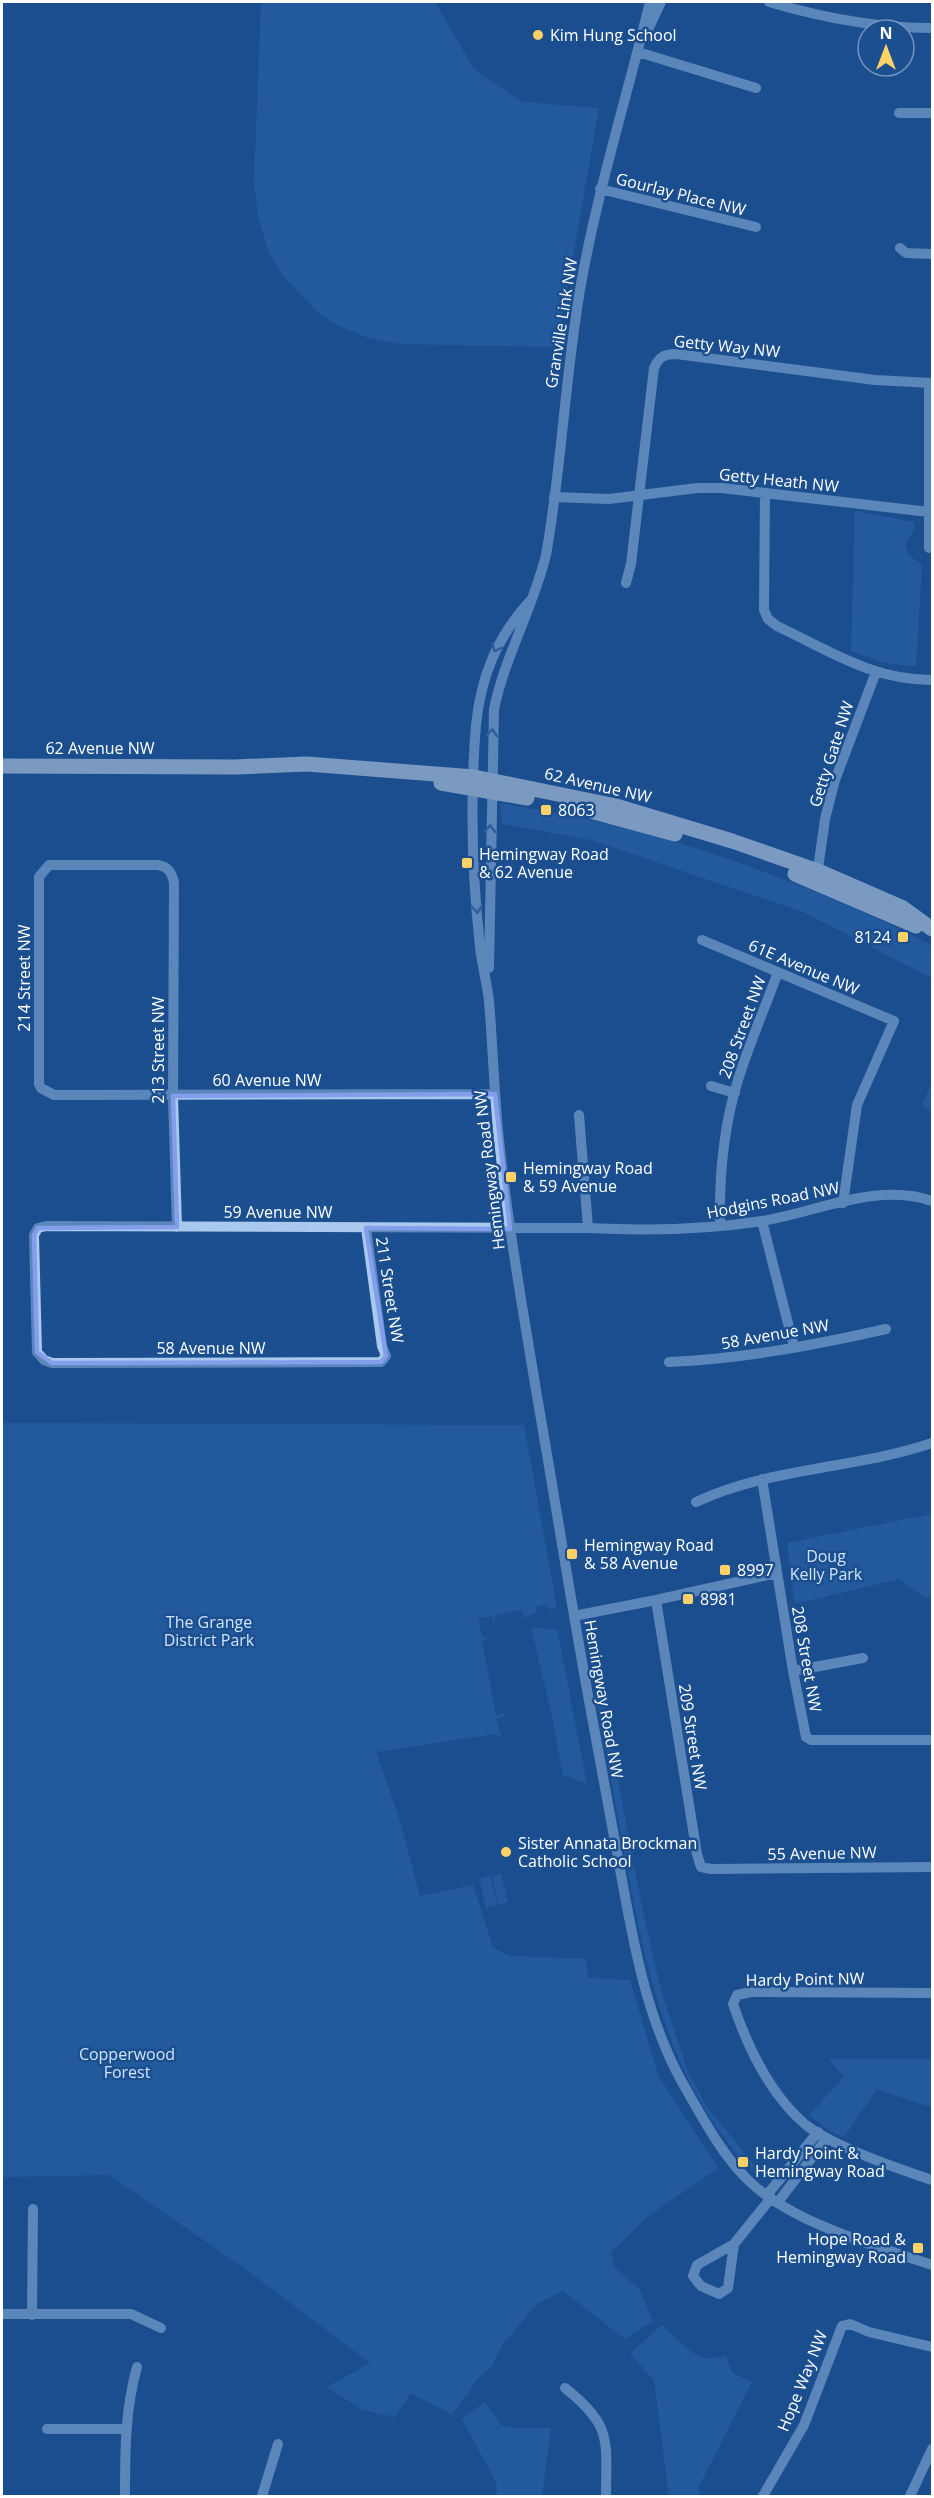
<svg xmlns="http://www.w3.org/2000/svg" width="934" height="2498" viewBox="0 0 934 2498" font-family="'Open Sans',sans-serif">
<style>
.green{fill:#2e69ad}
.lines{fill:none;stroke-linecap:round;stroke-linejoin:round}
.minor{stroke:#a9c9ee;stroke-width:10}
.major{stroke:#f0f6ff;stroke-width:15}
.oneway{stroke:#4674ac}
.marked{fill:none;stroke:#839eea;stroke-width:4.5;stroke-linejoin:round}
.poi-dot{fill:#ffd166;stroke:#1b4f8f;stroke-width:2}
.labels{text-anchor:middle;stroke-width:5;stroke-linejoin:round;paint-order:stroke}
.poi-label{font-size:16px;fill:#fff;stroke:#1b4f8f;text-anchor:start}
.street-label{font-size:16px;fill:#fff;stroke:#1b4f8f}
.park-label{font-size:16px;fill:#cfe3fa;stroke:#1b4f8f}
</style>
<rect width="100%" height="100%" fill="#1b4f8f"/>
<path class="green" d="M261 2H435L474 69 522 102 599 108 557 347 400 344 371 339 342 327 321 315 284 277 269 253 258 217 254 182Z
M855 511 914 522V530L905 544 909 556 922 564 916 666 884 663 851 651Z
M500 803C534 809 569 815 603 823 712 848 833 895 932 945V978L803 912 591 840 502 824Z
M932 1082V1113L922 1106Z
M2 1423 524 1425 556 1603 555 1608 549 1609 546 1605 536 1606 535 1613 524 1618 522 1610 495 1615V1624L492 1616 478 1618 482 1637 489 1638 482 1642 496 1715 504 1713 505 1716 496 1719 501 1738 495 1734 376 1752 399 1818 420 1896 473 1885 493 1948 510 1956 586 1959 588 1978 630 1980 659 2077 718 2168 647 2217 611 2252 615 2268 640 2290 653 2321 625 2339 563 2291 537 2304 502 2345 493 2365 476 2380 468 2395 462 2400 452 2415 411 2393 394 2417 361 2409 327 2387 370 2363 237 2263 109 2175 2 2177Z
M932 1514V1593L927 1599 899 1579 795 1604 787 1543Z
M596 1624 591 1635 642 1908 662 1994 688 2072 707 2107 760 2172 773 2173 770 2176C750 2175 737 2155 726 2140 660 2053 641 1945 622 1839 609 1771 597 1702 585 1634L587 1629Z
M531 1628 557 1629 587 1784 563 1775 551 1711Z
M501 1874 508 1902 498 1905 492 1876Z
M490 1876 497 1905 486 1908 480 1879Z
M829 2059H932V2105L928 2106 877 2089 844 2137 833 2133 809 2115 844 2077Z
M662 2325 687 2349 704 2359 726 2356 732 2373 752 2382 699 2486V2496H669L654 2380 630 2354Z
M485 2402 501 2425 511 2428H551L542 2496H497L496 2482 462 2419Z"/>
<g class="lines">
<path class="minor" d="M769 2C823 18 876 28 932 28
M648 30 661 2
M638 52 756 88
M899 113H932
M600 189 756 227
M900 248 906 253 932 254
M765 493 764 610 768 619 777 626C830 651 872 680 932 680
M554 497 609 499 697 488H722L929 512
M929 548V384
M626 583 631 564 654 368C659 357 664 354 676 354L875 380 932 383
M530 601C497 637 481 676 476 725 470 798 472 874 480 947 482 965 487 983 489 1001 493 1047 494 1094 499 1140 508 1226 523 1311 537 1396 555 1499 571 1603 590 1706 600 1760 610 1815 620 1869 633 1941 646 2017 682 2082 701 2115 721 2154 749 2181 792 2223 876 2246 932 2265
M817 876 825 819 835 780 876 672
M702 940 894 1021 857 1105 843 1203
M489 968 494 709C505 656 533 608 546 555 562 466 565 374 581 284 598 189 627 96 650 2
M711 1086 735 1093
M579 1115 588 1228
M762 1221 794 1347
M720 1226C719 1177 723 1128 738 1080 749 1044 765 1008 778 972
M177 1227 173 1096 174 883C172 873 169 867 158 865H49L39 877V1084L41 1088 54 1095 495 1094
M366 1228 382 1346 386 1356 381 1362 52 1363 44 1360 37 1352 34 1235 38 1228 46 1226 588 1228C646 1231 704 1230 762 1221 818 1212 876 1182 932 1201
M669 1362C742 1359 815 1345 886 1329
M762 1479 793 1671 806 1737 811 1740H932
M696 1502C771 1467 855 1469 932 1443
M656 1600 697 1854 701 1867 711 1869 932 1867
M574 1616 656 1600 777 1573
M793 1671 863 1658
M932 1993 751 1992 737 1995 733 2004C748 2048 770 2095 806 2125 834 2147 897 2168 932 2180
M767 2195 818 2132
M778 2202 827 2138
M734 2244 728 2288 719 2294 701 2286 693 2276 697 2265 734 2244 771 2198
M2 2314H131L161 2328
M32 2315 33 2209
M565 2388C613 2426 606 2440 606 2496
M47 2429H125
M125 2496C125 2452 125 2410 137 2367
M262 2496 278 2444
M763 2496 804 2425 842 2326 850 2324 869 2332 932 2347
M910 2496 932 2449"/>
<path class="major" d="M2 766 235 767 307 764 474 777 616 806 732 841 818 871 903 908 932 929
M441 783 527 798
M583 809 675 834
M795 874 916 926"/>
</g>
<defs><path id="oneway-chevron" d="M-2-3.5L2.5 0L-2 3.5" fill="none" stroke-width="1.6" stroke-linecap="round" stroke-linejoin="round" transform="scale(1.5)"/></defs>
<g class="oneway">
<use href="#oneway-chevron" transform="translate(496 648) rotate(116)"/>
<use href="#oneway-chevron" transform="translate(492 733) rotate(-87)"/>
<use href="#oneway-chevron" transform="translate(490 829) rotate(-90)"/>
<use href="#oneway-chevron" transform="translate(477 909) rotate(85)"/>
</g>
<path d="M0 0H934V2498H0ZM495 1094 510 1229 366 1228 386 1356 381 1362 52 1363 37 1352 34 1235 38 1228 177 1227 173 1096Z" fill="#1b4f8f" fill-opacity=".55" fill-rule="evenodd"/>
<path class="marked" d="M495 1094 510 1229 366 1228 386 1356 381 1362 52 1363 37 1352 34 1235 38 1228 177 1227 173 1096Z"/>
<g class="poi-dot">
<circle cx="538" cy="35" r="6"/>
<rect x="540" y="804" width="12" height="12" rx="3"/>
<rect x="461" y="857" width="12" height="12" rx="3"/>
<rect x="897" y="931" width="12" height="12" rx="3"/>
<rect x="505" y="1171" width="12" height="12" rx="3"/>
<rect x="566" y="1548" width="12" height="12" rx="3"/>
<rect x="719" y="1564" width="12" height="12" rx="3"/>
<rect x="682" y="1593" width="12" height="12" rx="3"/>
<circle cx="506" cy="1852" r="6"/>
<rect x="737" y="2156" width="12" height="12" rx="3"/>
<rect x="912" y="2242" width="12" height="12" rx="3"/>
</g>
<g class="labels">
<g class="poi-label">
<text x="550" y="41">Kim Hung School</text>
<text x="558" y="816">8063</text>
<text x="479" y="860">Hemingway Road<tspan x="479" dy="18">&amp; 62 Avenue</tspan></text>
<text x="891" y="943" text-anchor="end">8124</text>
<text x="523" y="1174">Hemingway Road<tspan x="523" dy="18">&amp; 59 Avenue</tspan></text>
<text x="584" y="1551">Hemingway Road<tspan x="584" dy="18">&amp; 58 Avenue</tspan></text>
<text x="737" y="1576">8997</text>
<text x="700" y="1605">8981</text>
<text x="518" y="1849">Sister Annata Brockman<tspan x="518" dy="18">Catholic School</tspan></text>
<text x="755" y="2159">Hardy Point &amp;<tspan x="755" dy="18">Hemingway Road</tspan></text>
<text x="906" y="2245" text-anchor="end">Hope Road &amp;<tspan x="906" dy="18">Hemingway Road</tspan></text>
</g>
<g class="street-label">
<text transform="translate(681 194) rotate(14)" y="6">Gourlay Place NW</text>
<text transform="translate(561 323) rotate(-81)" y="6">Granville Link NW</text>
<text transform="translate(727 346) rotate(6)" y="6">Getty Way NW</text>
<text transform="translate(779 480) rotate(6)" y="6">Getty Heath NW</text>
<text x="100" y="754">62 Avenue NW</text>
<text transform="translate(831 754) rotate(-72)" y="6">Getty Gate NW</text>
<text transform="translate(598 785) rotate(13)" y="6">62 Avenue NW</text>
<text transform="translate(804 967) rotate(23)" y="6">61E Avenue NW</text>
<text transform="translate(24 978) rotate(-90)" y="6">214 Street NW</text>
<text transform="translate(742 1027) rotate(-70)" y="6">208 Street NW</text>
<text transform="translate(158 1050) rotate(-90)" y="6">213 Street NW</text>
<text x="267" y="1086">60 Avenue NW</text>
<text transform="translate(489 1170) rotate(-97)" y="6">Hemingway Road NW</text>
<text transform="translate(773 1200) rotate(-11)" y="6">Hodgins Road NW</text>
<text x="278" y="1218">59 Avenue NW</text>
<text transform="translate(390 1290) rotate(81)" y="6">211 Street NW</text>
<text transform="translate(775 1334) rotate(-10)" y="6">58 Avenue NW</text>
<text x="211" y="1354">58 Avenue NW</text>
<text transform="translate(807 1659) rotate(80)" y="6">208 Street NW</text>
<text transform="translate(604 1699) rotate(80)" y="6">Hemingway Road NW</text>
<text transform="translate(693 1737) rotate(81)" y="6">209 Street NW</text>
<text transform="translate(822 1853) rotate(-1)" y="6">55 Avenue NW</text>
<text transform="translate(805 1979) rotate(-1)" y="6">Hardy Point NW</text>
<text transform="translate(802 2381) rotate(-68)" y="6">Hope Way NW</text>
</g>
<g class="park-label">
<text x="826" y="1562">Doug<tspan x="826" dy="18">Kelly Park</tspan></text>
<text x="209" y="1628">The Grange<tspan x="209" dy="18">District Park</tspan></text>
<text x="127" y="2060">Copperwood<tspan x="127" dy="18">Forest</tspan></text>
</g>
</g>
<rect width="934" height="2498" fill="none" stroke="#ffffff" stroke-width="6"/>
<g transform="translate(886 48)"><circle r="28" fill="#1b4f8f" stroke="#7695bc" stroke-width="1.5"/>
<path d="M0-4.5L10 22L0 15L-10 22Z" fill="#ffd166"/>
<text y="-9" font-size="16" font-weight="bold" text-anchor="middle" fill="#ffffff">N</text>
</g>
</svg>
